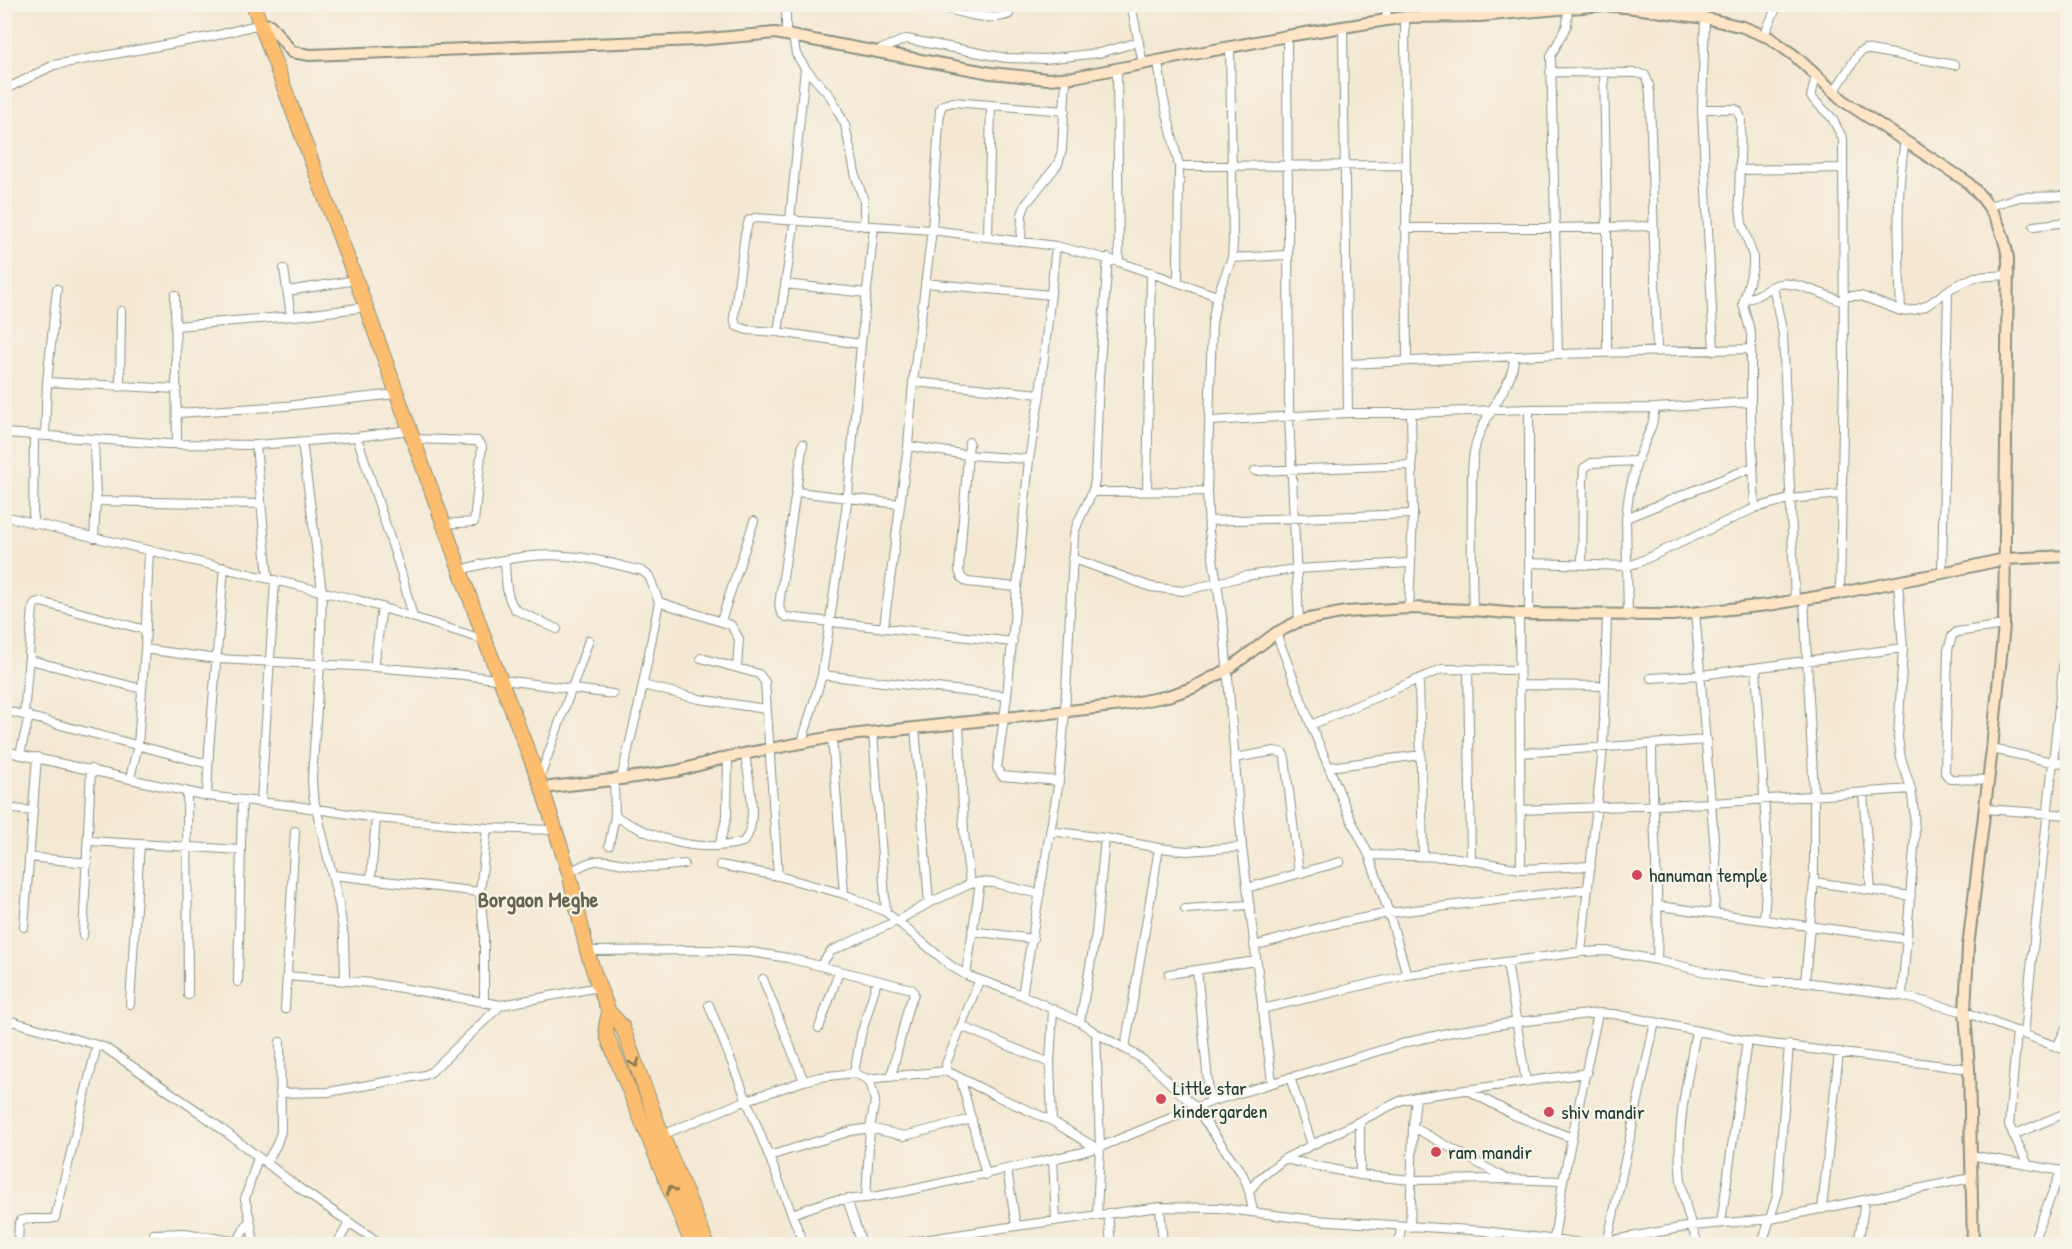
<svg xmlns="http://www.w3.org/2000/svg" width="2072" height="1249" viewBox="0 0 2072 1249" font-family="'Patrick Hand',sans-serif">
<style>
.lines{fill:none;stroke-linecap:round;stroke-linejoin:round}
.street-casing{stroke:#8a9284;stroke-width:10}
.secondary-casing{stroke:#8a9284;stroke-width:14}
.highway-casing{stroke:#8a9284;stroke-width:16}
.street{stroke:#fff;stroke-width:8}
.secondary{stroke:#fee5c5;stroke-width:10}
.highway{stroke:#fcbd6e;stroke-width:14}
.oneway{stroke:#82774e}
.poi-dot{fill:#d1495b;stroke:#f7f3e8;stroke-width:2}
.labels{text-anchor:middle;stroke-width:4.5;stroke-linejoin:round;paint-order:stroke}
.poi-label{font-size:20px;fill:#1f3d34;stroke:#f7f3e8;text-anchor:start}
.quarter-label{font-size:22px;font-weight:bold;fill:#676551;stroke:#f7f3e8}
</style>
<rect width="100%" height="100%" fill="#f7f3e8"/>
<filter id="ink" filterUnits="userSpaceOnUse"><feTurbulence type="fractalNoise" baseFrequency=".0167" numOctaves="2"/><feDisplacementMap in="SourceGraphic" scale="12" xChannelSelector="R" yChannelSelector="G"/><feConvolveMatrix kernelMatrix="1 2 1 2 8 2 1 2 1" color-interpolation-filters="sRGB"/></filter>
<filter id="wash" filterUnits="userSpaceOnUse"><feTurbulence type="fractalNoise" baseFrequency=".008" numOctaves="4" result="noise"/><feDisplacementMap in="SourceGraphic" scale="24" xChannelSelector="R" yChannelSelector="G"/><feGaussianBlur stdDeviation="1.35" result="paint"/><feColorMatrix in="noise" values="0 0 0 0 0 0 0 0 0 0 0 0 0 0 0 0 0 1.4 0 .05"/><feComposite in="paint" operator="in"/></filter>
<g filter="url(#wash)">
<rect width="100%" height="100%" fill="#f4e8d3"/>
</g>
<g filter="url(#ink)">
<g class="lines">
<g class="street-casing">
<path id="street" d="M935 4C952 11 992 23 1009 14L1010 4
M1131 4 1143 64
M1386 4 1387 20
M1405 17 1407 361
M1705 18 1702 109 1714 351
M1343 28 1348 413
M786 34V4
M1764 35 1778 4
M793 36 796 54 805 68 831 97 845 125 856 177 864 201V226
M1287 36 1289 417 1299 621
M1230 47 1233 241 1232 258 1217 296 1212 324 1207 491 1209 532 1224 629 1242 847 1272 1082
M877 51 906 39 1006 58 1045 59 1099 53 1139 42
M1158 61 1163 96 1179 166 1178 281
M1117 69 1119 262
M1550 72 1637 73 1645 75 1649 85 1650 95 1657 351
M1604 72 1607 227V352
M1816 76 1811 97 1832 118 1843 139 1844 371 1840 593
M4 90 54 65 214 36 260 24
M1834 92 1859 53 1865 49 1955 65
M1702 109H1735L1738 111 1741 119 1739 200 1742 223 1753 256V267L1743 304 1751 334V417L1755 508
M1179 166 1405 165
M1740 170 1843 168
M1989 206 2020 197 2068 196
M790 219 805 68
M2034 226 2068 222
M1405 228H1553L1653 226
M988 237 991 105
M1021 241 1022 214 1026 204 1058 164 1062 150 1066 78
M1056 246 1040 394 1029 459 1007 696 997 768 1002 776 1059 781
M1232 258 1287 255
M284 269 291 316
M925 283 1051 295
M785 284 866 293
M1773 287 1783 334 1795 600
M288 291 356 280
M175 295 177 444
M1844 296H1861L1901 311 1914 310 1926 306 1953 287 1975 277 2009 275
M1744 299C1758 299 1767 287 1779 284 1793 280 1830 297 1844 302
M1901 311C1899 255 1895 196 1905 141
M176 326 305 315 366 307
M778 332 795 219
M861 344 778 332 747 330 736 326 734 317 745 234 749 220 755 218 932 230 1056 246 1119 262 1217 296
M1558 354 1551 56 1567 25 1568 7
M1348 364 1558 354 1751 349
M47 382 177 389
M913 382 1040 394
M120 387 121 311
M178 413 286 406 396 394
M1210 421 1348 413H1411L1529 409 1655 408 1751 402
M4 433 168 444 256 445 357 437 409 430
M45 436 47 382 57 289
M357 437 401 572 413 617
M413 439 477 441 482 446 474 522 443 524
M302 442 322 591 320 664 312 778 313 795 339 904 344 937 345 980
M969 442 959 570 961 577 967 582 1016 587
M803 444 780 598C779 606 778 612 786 617L1013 642
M256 445 268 578
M908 446 968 455 1029 459
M1255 471 1412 465
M797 492 900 504
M1093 492 1207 491
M1147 492 1151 272
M96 501 261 504
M4 516 358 600 485 640
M1626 518 1753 467
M1209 521 1413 514
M33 524 34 436
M94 538 96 501 94 439
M1072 558 1151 587 1183 591 1246 576 1295 569 1410 563
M505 561C506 577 505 598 516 610L557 629
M1530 563 1627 566 1637 563 1755 508 1789 499 1841 494
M1582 564 1583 483 1584 468 1592 463 1637 461
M460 570C493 561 532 553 565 556 591 557 617 565 642 571L649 576 659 602 639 704 621 779
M1942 573 1948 291
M1898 582 1903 648 1898 738 1901 758 1911 789 1914 811 1915 837 1902 996
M1804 599 1814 795V882L1805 982
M659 602 731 625 739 639 737 667
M1409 608 1413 514 1411 413
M1473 610C1472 573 1471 536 1472 499 1472 481 1471 461 1476 444 1483 414 1515 385 1514 356
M1695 612 1716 863 1714 913
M1519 614 1521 869
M1529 614V409
M1628 616 1626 518 1629 494 1637 461 1652 425 1655 408
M721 621 754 521
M884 626 908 446 913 382 932 230 940 110 943 105 953 102 1065 111
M1276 633 1311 725 1351 820 1369 855 1389 913 1407 975
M145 649 217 659 374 667 464 675 613 694
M701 658 759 674 765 682 778 876
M30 660 142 689
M374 667 382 607
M1756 668 1768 860 1764 920
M1468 669 1471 859
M822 675 1007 696
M1651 678 1701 675 1903 648
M1419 680 1423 856
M643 685 699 699 766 709
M1520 685 1604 686
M4 710 208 764
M24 715 33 608 35 603 41 602 146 630
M959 723 964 833 970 884
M1311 725 1442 669 1519 670
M915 727 929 903
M873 732 886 912
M832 737 844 894
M802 742 822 675 848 496 861 344 874 227
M1652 745C1652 816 1660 888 1657 960
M1992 749 2052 762 2068 763
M4 751 207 796 296 806 376 818 487 828 555 830
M1521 753 1707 740
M20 754 29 716
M1234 758 1275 751 1283 753 1285 758 1299 873
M1329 767 1421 755
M130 778 138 745 145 649 149 550
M539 780 589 640
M1988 780 1950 779 1945 773 1948 650 1952 636 1957 632 2004 625
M187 792 188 995
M1863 793 1871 890
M207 796 209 750 224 567
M261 801 275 580
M4 808 33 811
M1985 809 2068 815
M1520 810 1712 803 1911 789
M615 816C654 839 697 854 743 842 760 825 748 776 745 754
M1050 831 1105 838 1159 848 1187 851 1242 847
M89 841 241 850
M609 845 615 816 614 780
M719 846 727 816 728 757
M1369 855 1451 857 1521 869 1591 866
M29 857 87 863
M720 865 778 876 844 894 886 912 951 966 966 975 1022 995 1080 1022 1096 1033 1136 1055 1153 1067 1195 1107 1243 1175 1249 1191 1253 1212
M569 873C600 853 604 862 636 866 653 868 668 866 684 864
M333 875 480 892
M371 879 376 818
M1814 882 1911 896
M1247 888 1340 862
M1659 906 1906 939
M1185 909 1249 905
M24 927 37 757
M972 931 1033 939
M83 936 91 769
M1254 946 1333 924 1389 913 1588 889
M587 951 708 950 751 952 788 958 912 989 914 994 908 1008 891 1077
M1581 952 1603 748 1607 616
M1507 962 1526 1082
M820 966 831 951 897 921 929 903 970 884 980 882 994 883 1040 894
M1197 970 1210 1102
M1169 974 1256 961
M966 975 980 882
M287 976 372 983 501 1005 599 987
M763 979 804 1081
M979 981 946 1064 947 1071 994 1095 1052 1121 1096 1148
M238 982 242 801
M1022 995 1059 781 1065 712 1074 535C1078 515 1092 501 1095 481L1099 377 1108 258
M484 1003V934L480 892 487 828
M130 1004 140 844
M709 1005 801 1237
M285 1009 295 831
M1262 1009 1407 975 1581 952 1606 951 1657 960 1718 975 1765 982H1805L1902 996 1965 1012 2068 1051
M4 1019 104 1047 202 1114 299 1188 381 1244
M1080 1022 1096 933 1105 838
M961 1026 1050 1063
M819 1028 839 972
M1696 1031C1688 1076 1677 1122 1680 1168 1681 1194 1689 1220 1698 1244
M2017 1031 2009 1125 2028 1165
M1096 1033 1100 1147 1097 1215
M2024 1034 2066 640H2068
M2057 1047 2068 1024
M1125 1048 1159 848
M854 1073 861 1035 877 981
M1290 1077 1312 1145
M867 1079 947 1071
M961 1080 986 1175
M1467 1090 1514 1115 1572 1138
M280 1093 328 1092 425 1075 431 1072 501 1005
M1052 1121 1050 1063 1053 1009
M1413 1127 1505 1178
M662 1135 747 1100 804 1081 820 1077 854 1073 867 1079 871 1085 875 1101 870 1128 866 1198
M2013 1135 2068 1112
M1970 1155 2068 1172
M769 1156 851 1131 870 1128 904 1136 972 1119
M1053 1159 1056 1221
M1284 1159 1360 1175 1412 1180 1506 1179 1563 1181
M266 1163 276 1146 281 1132 280 1042
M1007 1169 1016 1226
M1360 1175V1121
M1249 1191 1259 1179 1284 1159 1402 1100 1416 1097 1587 1073
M847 1199 862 1244
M1160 1207 1163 1244
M1822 1209 1839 1052
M1108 1213 1111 1244
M792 1214 829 1201 866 1198 906 1191 1079 1153 1100 1147 1210 1102 1408 1042 1452 1032 1517 1022 1598 1013 1614 1014 1747 1041 1969 1069
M250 1219 254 1244
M1721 1223 1747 1041
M1410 1227 1413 1127 1416 1097
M154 1234 185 1233 237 1242
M1554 1239 1563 1181 1598 1013
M18 1244 19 1224 21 1220C33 1217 44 1221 55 1218L97 1045
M236 1244 250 1219 245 1199 258 1157
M337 1244 349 1223
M897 1244 1016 1226 1160 1207 1220 1208 1315 1220 1485 1231 1589 1244
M1399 1244 1401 1226
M1492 1244 1493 1232
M1592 1244 1691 1226 1771 1219 1971 1178
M1607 1244 1655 1022
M1762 1244 1777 1196 1789 1045
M1858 1244 1865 1201
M2032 1244 2061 1171"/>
</g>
<g class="secondary-casing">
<path id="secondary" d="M260 24 270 25 292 52 310 55 697 40 775 33 991 73 1048 79 1074 77 1287 36 1405 17 1480 16 1604 5 1634 8 1705 18 1743 27 1770 38 1795 56 1845 102 1966 181C1990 203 2003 226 2008 258L2004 625 1992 749 1968 947 1965 1012 1969 1069 1973 1244
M542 788 621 779 677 771 728 757 832 737 1123 705 1168 696 1192 688 1227 670 1276 633 1299 621 1346 612 1409 608 1473 610 1519 614 1672 615 1768 605 1840 593 1942 573 2005 559 2068 556"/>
</g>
<g class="highway-casing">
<path id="highway" d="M253 4 366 307 485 640 542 788 569 873 587 951 599 987 609 1012 622 1026 662 1135 707 1244
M609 1012 606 1026 607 1036 692 1244"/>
</g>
<use href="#street" class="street"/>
<use href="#secondary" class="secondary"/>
<use href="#highway" class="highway"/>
</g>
<defs><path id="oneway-chevron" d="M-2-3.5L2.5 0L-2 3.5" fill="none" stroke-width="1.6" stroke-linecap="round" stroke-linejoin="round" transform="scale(1.5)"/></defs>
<g class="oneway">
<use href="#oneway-chevron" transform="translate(635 1063) rotate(70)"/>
<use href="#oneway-chevron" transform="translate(671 1190) rotate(-111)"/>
</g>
</g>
<g class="poi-dot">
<circle cx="1637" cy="875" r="6"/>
<circle cx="1161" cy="1099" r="6"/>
<circle cx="1549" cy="1112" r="6"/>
<circle cx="1436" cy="1152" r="6"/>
</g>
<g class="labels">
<g class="poi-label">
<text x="1649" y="882">hanuman temple</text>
<text x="1173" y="1095">Little star<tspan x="1173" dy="23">kindergarden</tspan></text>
<text x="1561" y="1119">shiv mandir</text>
<text x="1448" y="1159">ram mandir</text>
</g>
<g class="quarter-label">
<text x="538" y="907">Borgaon Meghe</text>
</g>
</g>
<rect width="2072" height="1249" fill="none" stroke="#f7f3e8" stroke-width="24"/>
</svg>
